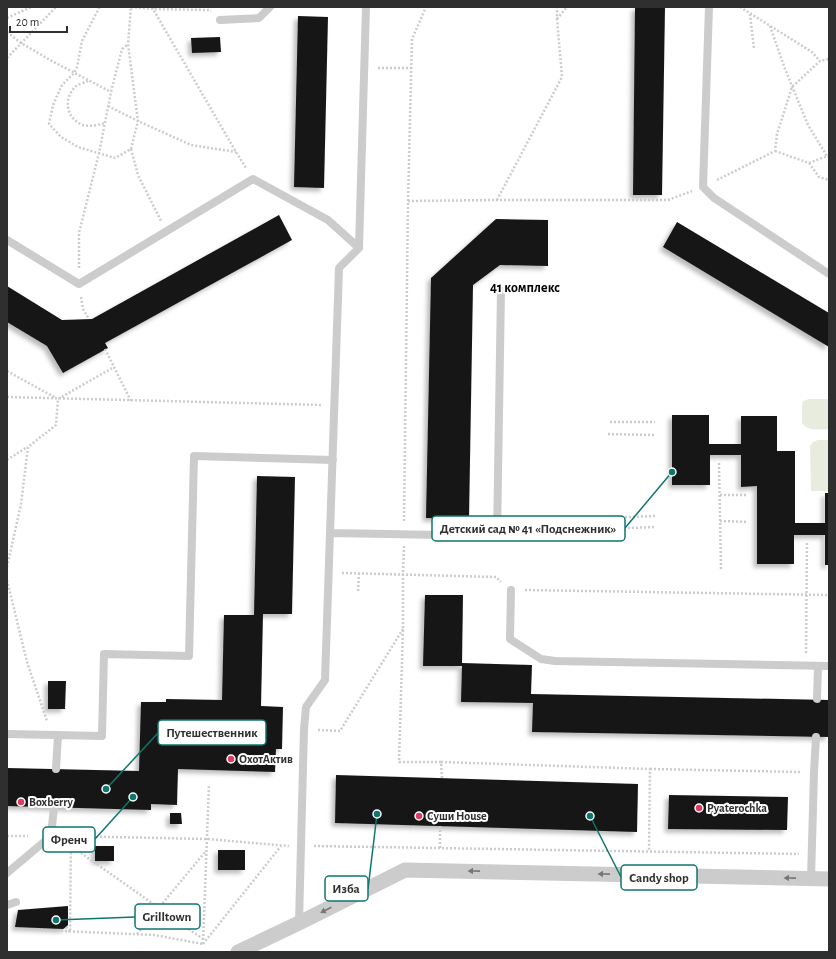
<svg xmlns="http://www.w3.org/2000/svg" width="836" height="959" viewBox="0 0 836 959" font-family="'Alegreya Sans',sans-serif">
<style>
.green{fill:#e8ecde}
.building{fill:#161616;filter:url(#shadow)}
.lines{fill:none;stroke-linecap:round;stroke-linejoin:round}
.path{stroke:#ccc;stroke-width:2.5;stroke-dasharray:2 2;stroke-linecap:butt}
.service{stroke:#ccc;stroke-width:8}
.minor{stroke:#ccc;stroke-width:15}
.oneway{fill:#767676}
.poi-dot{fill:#db3d65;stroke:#fff;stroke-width:1.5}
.labels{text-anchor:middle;stroke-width:4;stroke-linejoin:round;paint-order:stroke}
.poi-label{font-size:12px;font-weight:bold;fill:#2f2f2f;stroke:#fff;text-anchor:start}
.quarter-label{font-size:14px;font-weight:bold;fill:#000;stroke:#fff}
.leader{fill:none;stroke:#0f766e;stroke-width:1.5}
.callout-dot{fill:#0f766e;stroke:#fff;stroke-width:1.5}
.callout{fill:#fff;stroke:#0f766e;stroke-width:1.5}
.callout-label{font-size:13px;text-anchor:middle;font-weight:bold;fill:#2f2f2f}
</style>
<defs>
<filter id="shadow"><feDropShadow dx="-3.5" dy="3.5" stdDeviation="2" flood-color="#0004"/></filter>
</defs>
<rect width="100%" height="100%" fill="#fff"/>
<path class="green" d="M809 399H829V429C819 429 809 432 802 423V405L803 401Z
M818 440H829V491H811L810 446 813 442Z"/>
<path class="building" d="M635 7H665L662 195H633Z
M298 16 328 17 324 188 294 187Z
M220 37 221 52 192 53 191 38Z
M279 215 292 240 105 343 108 348 63 373 47 346 7 322V286L62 320 92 319Z
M496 219 548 220V266L500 265 473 285 469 519 426 518 431 278Z
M677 222 829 313V347L663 247Z
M672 415H709V444H741V416H777V451H795V523H825V493H829V565H825V535H794V564H757V486L741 487V455H710V485H672Z
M257 476 295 477 292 614H263L261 706 283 707 282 749H276L275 772 178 769 177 805 151 804V810L7 806V768L139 771 141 702H166V699L222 700 224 615H254Z
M425 595H463L462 663 532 665 531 694 829 700V737L532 732 533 703 461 702 462 666H423Z
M48 681H66L65 709H48Z
M336 775 638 784 637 832 335 823Z
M669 795 788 797 787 830 668 829Z
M170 813H181L182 824H170Z
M95 846H114V861H95Z
M218 850H245V870H218Z
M68 906V925L66 927 63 929 15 927 18 910Z"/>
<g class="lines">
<path class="path" d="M99 7 98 10 82 41 77 67 74 73 62 85 53 105 49 124 61 137 78 147 115 158 131 149 138 121 128 44 131 7
M131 7 153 9 210 10 211 11
M154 7 153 9 236 152 246 168
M740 7 812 52 820 61
M750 14 754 49
M7 18 31 7
M557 19 567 7
M770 26 785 69 808 125 827 156
M7 32 21 43 50 60 111 92
M7 58 56 7
M378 68H412
M88 81C84 83 77 84 74 88 63 101 67 119 83 125 90 127 99 125 105 123
M108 106 138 121 191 145 236 152
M131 149 138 175 161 221
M775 151 809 163 827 156 829 157
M809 163 819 177 829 180
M717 180 775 151 777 134 792 87 820 61 829 59
M497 200 562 77 557 19V7
M408 201 497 200H668L692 191
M79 268V233L99 153 111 92 122 49 127 45
M81 297 83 309 89 319
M105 349 131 401
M7 371 56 398
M7 397 322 405
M610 422H655
M608 434 655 435
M7 460 27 447
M719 463 721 571
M720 495H747
M605 518 656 516
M404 521 408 201 412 39 426 7
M720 521 748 522
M604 529 656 527
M404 546 403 575V628L399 762H441
M7 567 21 504 28 447 56 425 58 399 114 367
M342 573 496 577 501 582
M7 580 27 662 47 721
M525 590 829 595
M358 591 359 573
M806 653 807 541
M318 730 340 731 403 629
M650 769 801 772
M442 778 441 762 650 769 649 851
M7 836H28
M64 836 207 839 289 846
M71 846 203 939
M314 846 799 854
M440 848V826
M66 927 70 932 71 836
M17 929 154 935 203 944
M137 934 206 851
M203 944 209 784
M203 944 281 846"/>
<path class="service" d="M709 7 703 187 714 198 829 274
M220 20 259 18 270 7
M7 240 79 284 253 179 328 220 359 248
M331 533 497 536 501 291
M511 590 510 639 541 659 555 661 829 666
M817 699 818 666
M7 734 102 736 104 654 189 656 194 456 333 460
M56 769 58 735
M7 873 51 836 54 807
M811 879 814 772 816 737
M7 905 16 902
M299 923 304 729 306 707 325 680 339 268 359 248 366 7"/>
<path class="minor" d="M238 952 299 923 405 870 829 879"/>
</g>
<defs><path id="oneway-solid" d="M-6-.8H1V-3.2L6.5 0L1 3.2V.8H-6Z"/></defs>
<g class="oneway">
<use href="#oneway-solid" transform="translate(474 871) rotate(-179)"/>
<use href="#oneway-solid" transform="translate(604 874) rotate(-179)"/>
<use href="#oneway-solid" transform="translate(790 878) rotate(-179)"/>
<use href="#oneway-solid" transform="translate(326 910) rotate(153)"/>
</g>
<g class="poi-dot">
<circle cx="231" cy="759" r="4"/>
<circle cx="21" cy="802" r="4"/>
<circle cx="699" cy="808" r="4"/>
<circle cx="419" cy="816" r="4"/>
</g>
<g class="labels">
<g class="poi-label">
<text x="239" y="763">ОхотАктив</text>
<text x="29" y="806">Boxberry</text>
<text x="707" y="812">Pyaterochka</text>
<text x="427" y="820">Суши House</text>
</g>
<g class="quarter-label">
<text x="525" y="292">41 комплекс</text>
</g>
</g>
<path class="leader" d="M672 472L625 528M106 789L158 733M133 797L95 839M590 816L621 877M377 814L368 889M56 920L135 917"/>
<g class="callout-dot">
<circle cx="672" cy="472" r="4"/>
<circle cx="106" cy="789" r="4"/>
<circle cx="133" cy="797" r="4"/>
<circle cx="590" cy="816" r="4"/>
<circle cx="377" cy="814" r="4"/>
<circle cx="56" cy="920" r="4"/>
</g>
<g class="callout">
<rect x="432" y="516" width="193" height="25" rx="4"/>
<rect x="158" y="720" width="108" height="25" rx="4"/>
<rect x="43" y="827" width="52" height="25" rx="4"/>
<rect x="621" y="865" width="76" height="25" rx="4"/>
<rect x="325" y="876" width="43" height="25" rx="4"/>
<rect x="135" y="904" width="65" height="25" rx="4"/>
</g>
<g class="callout-label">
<text x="528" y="533">Детский сад № 41 «Подснежник»</text>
<text x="212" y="737">Путешественник</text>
<text x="69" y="844">Френч</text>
<text x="659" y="882">Candy shop</text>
<text x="346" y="893">Изба</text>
<text x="167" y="921">Grilltown</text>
</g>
<rect width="836" height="959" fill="none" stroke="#2f2f2f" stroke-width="16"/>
<path d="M10 26v6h57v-6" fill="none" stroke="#2f2f2f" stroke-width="2"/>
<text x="16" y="26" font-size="12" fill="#2f2f2f" stroke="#ffffff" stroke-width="3" paint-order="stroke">20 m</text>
</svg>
